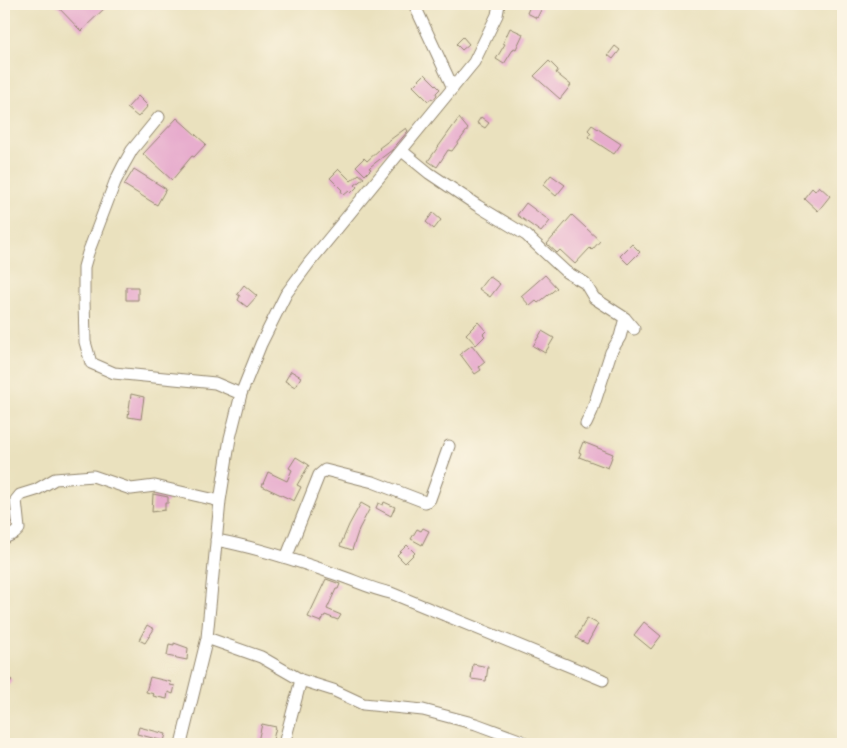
<svg xmlns="http://www.w3.org/2000/svg" width="847" height="748" viewBox="0 0 847 748" font-family="Pangolin,sans-serif">
<style>
.building{fill:#e7accd}
.lines{fill:none;stroke-linecap:round;stroke-linejoin:round}
.minor-casing{stroke:#92866e;stroke-width:13}
.minor{stroke:#fff;stroke-width:11}
</style>
<rect width="100%" height="100%" fill="#fcf5e5"/>
<filter id="ink" filterUnits="userSpaceOnUse"><feTurbulence type="fractalNoise" baseFrequency=".02" numOctaves="2"/><feDisplacementMap in="SourceGraphic" scale="10" xChannelSelector="R" yChannelSelector="G"/><feConvolveMatrix kernelMatrix="1 2 1 2 8 2 1 2 1" color-interpolation-filters="sRGB"/></filter>
<filter id="wash" filterUnits="userSpaceOnUse"><feTurbulence type="fractalNoise" baseFrequency=".0096" numOctaves="4" result="noise"/><feDisplacementMap in="SourceGraphic" scale="20" xChannelSelector="R" yChannelSelector="G"/><feGaussianBlur stdDeviation="1.12" result="paint"/><feColorMatrix in="noise" values="0 0 0 0 0 0 0 0 0 0 0 0 0 0 0 0 0 1.4 0 .05"/><feComposite in="paint" operator="in"/></filter>
<g filter="url(#wash)">
<rect width="100%" height="100%" fill="#eae1be"/>
<g id="blocks">
<path class="building" d="M55 4H109L81 31Z
M531 4 542 8 537 18 527 13Z
M510 28 523 34 516 49 514 48 504 64 496 59 505 44 503 43Z
M463 37 469 44 462 50 456 44Z
M615 46 620 50 613 59 608 55Z
M549 61 558 70 556 73 571 85 560 99 534 76Z
M425 74 440 89 436 93 437 95 433 100 432 98 428 101 413 86Z
M138 96 148 106 138 117 127 108Z
M481 117 489 123 485 128 477 123Z
M177 118 206 144 194 157 192 156 172 180 143 154Z
M459 118 468 129 452 151 448 150 437 167 428 161Z
M592 125 621 144 614 154 588 137 591 133 588 130Z
M406 128 408 131 392 150 371 166 369 168 371 169 365 175 356 166 364 158 367 161 380 149 379 148Z
M134 169 166 189 157 205 124 185Z
M339 169 351 181 359 174 364 178 355 185 357 187 351 193 349 191 344 195 341 191 342 190 330 178Z
M551 175 565 185 556 196 543 185Z
M819 186 830 196 818 211 804 198 812 188 815 191Z
M526 203 550 221 541 232 517 215Z
M433 213 441 220 434 229 426 222Z
M572 215 600 241 592 250 590 248 575 264 560 250 557 253 547 244Z
M632 244 640 252 628 264 620 256Z
M545 275 557 288 538 303 536 301 530 306 521 296Z
M489 276 500 284 490 297 479 289Z
M244 285 257 296 247 307 238 300 240 296 237 294Z
M126 287H138V300H126Z
M478 322 486 331 483 334 485 336 476 345 466 334Z
M542 331 554 338 545 353 533 346Z
M472 345 485 362 479 367 481 370 475 374 460 354Z
M291 371 301 377 295 387 285 381Z
M131 394 144 397 141 419 128 417Z
M583 442 613 454 608 468 579 457 581 453 579 452Z
M296 457 309 465 297 485 301 487 294 501 262 486 268 472 287 481 292 470 289 468Z
M153 494 168 497V503H165V510L152 512Z
M384 502 395 507 391 516 376 508 378 503 383 505Z
M361 503 370 508 359 529 352 550 340 546 349 525Z
M10 511 11 526 4 530V512Z
M423 528 429 531 422 545 411 539 417 529 421 531Z
M407 545 415 553 405 563 397 555Z
M326 579 340 584 338 589H336L327 609 341 615 338 620 325 615 321 622 308 617Z
M587 618 598 624 587 644 576 638Z
M644 622 661 636 651 649 634 635Z
M147 625 154 629 145 643 139 640Z
M174 643 188 648 187 660 167 656 169 644 174 645Z
M473 664 488 667 486 681 471 679Z
M4 674 12 680 4 690Z
M150 677 171 682 170 685 175 686 173 694 168 692 167 699 153 696 154 694 146 692Z
M262 724 276 727 272 744 258 741Z
M139 727 166 734 164 741 137 734Z"/>
</g>
</g>
<g filter="url(#ink)">
<use href="#blocks" fill-opacity="0" stroke="#92866e" stroke-width="1"/>
<g class="lines">
<g class="minor-casing">
<path id="minor" d="M414 4 453 88
M159 117 132 150 123 166 115 182 88 253 84 267V299L85 342 91 363 114 373 215 383 241 394
M402 151 429 173 478 206 526 235 566 272 585 283 594 298 625 318 634 329
M586 424 592 411 611 352 620 337 625 318
M4 538 15 533 19 529 16 500 20 495 36 490 55 479 93 476 131 489 155 486 220 501
M216 540C255 547 295 560 332 573 352 579 370 589 391 593L603 680
M286 558 319 475 325 470 373 482 425 502 428 501 430 499 449 446
M207 638 261 657 301 680 284 744
M301 680 333 690 363 704 423 710 476 724 522 741
M181 744 207 638 220 501 230 438 241 394 261 344 286 294 309 263 474 62 497 15 499 4"/>
</g>
<use href="#minor" class="minor"/>
</g>
</g>
<rect width="847" height="748" fill="none" stroke="#fcf5e5" stroke-width="20"/>
</svg>
